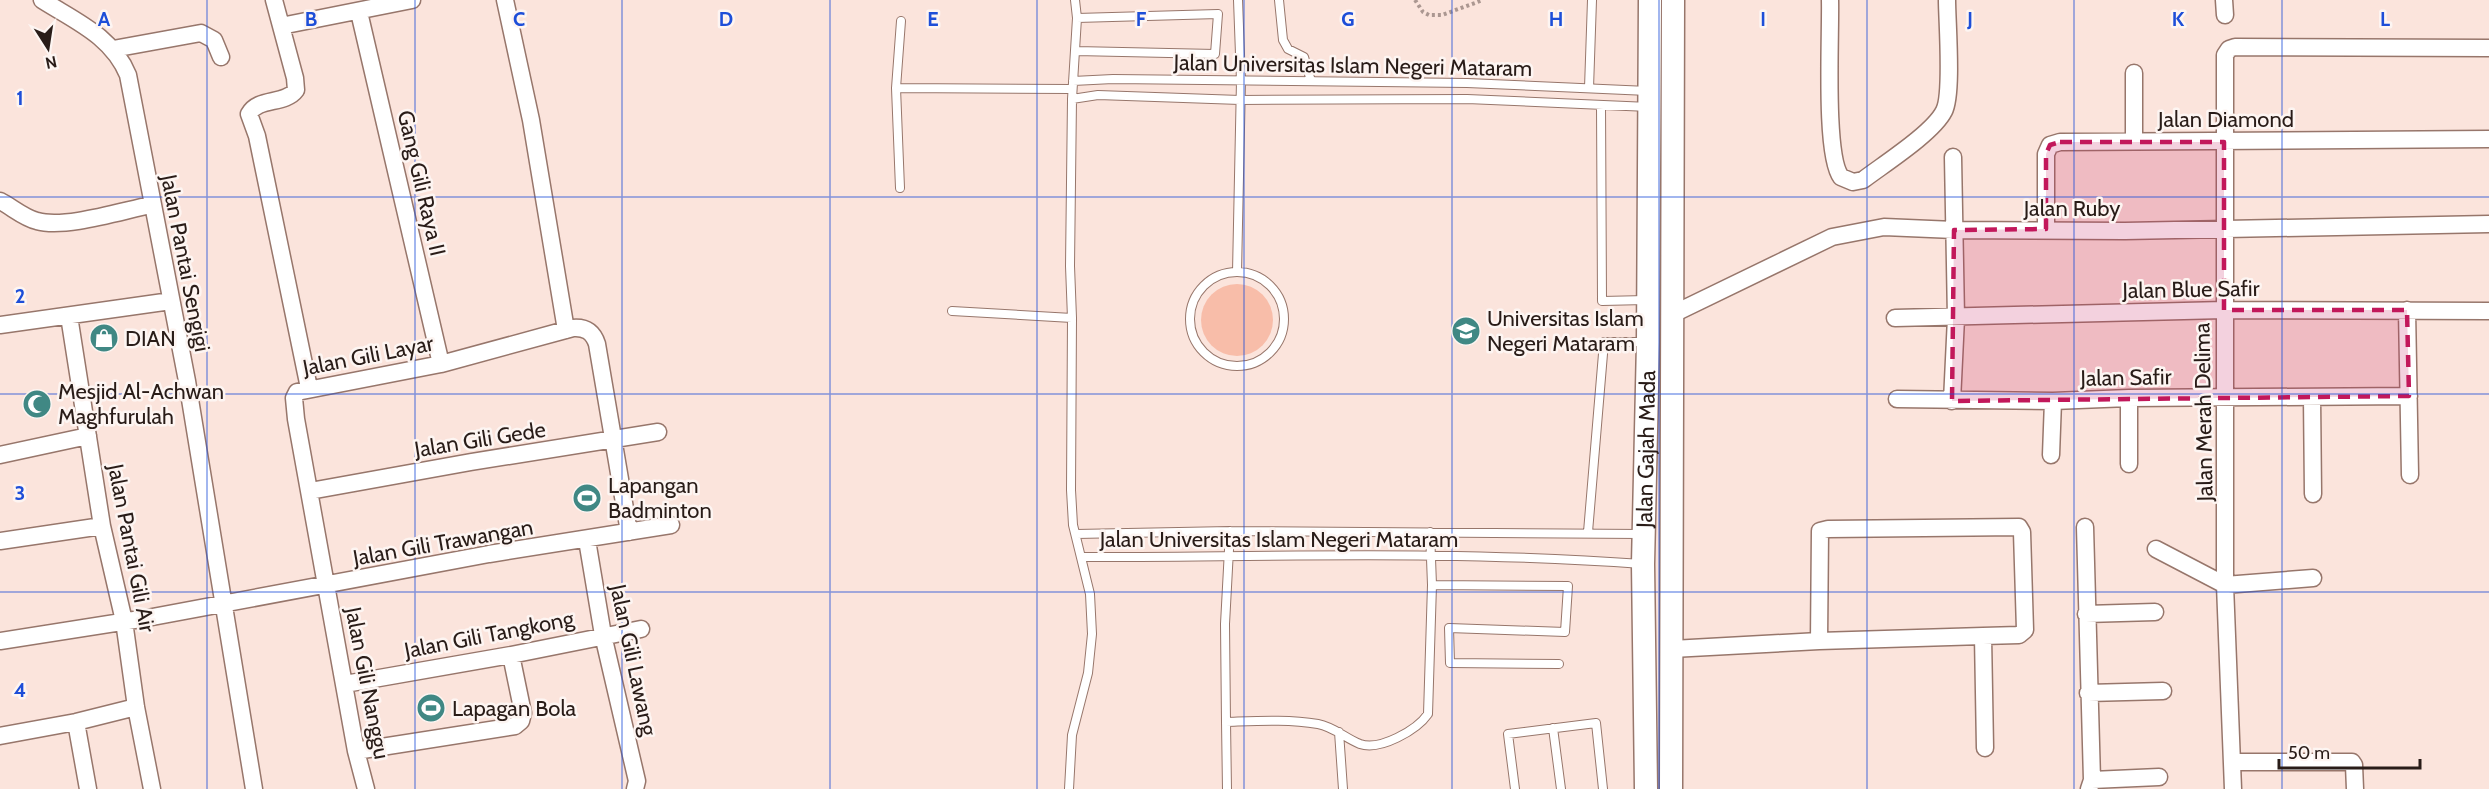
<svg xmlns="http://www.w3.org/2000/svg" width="2489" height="789" viewBox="0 0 2489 789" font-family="Cabin,sans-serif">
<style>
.green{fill:#f8bda9}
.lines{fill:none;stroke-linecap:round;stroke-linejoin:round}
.service-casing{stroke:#97766b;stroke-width:10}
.minor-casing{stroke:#97766b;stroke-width:19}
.secondary-casing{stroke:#97766b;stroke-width:25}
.path{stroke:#ab9791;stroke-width:4;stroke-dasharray:3 3;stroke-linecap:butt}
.service{stroke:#fff;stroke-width:8}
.minor{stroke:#fff;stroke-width:16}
.secondary{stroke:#fff;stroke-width:22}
.marked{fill:#c2185b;fill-opacity:0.2;stroke:#c2185b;stroke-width:4.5;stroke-dasharray:12 8;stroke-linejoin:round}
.grid{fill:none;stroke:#1d4ed8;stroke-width:1.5;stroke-opacity:0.55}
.labels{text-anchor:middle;stroke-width:5;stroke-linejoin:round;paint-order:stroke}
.street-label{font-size:22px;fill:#291c18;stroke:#fdf5f2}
.poi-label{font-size:22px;fill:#291c18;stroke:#fdf5f2;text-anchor:start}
.grid-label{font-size:20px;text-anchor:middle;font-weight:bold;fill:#1d4ed8;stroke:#fdf5f2;stroke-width:5;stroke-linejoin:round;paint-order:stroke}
</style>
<rect width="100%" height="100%" fill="#fbe4dc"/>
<path class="green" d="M1201 320a36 36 0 1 1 72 0a36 36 0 1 1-72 0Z"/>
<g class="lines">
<g class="service-casing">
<path id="service" d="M1279 0 1283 40 1288 49 1304 57 1311 81
M1076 51 1215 54 1218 14 1077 18
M1073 81 1113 79 1467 83 1648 91
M896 88 901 21
M1589 88 1592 0
M1072 99 1098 95 1240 100 1467 99 1649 107
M1601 105 1602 301 1646 300
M900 188 896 88 1072 89
M1237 272 1241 81 1238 0
M1190 319a47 47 0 1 1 94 0a47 47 0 1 1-94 0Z
M952 311 1072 318
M1230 531 1225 624 1226 722C1257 721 1288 719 1318 724 1334 727 1345 738 1360 744 1380 751 1417 730 1428 714L1432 585 1430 532
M1588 532 1604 342H1648
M1076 534 1230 531 1643 534
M1082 557C1267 557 1458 550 1642 564
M1432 585 1568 586 1565 632 1449 628 1450 663 1559 664
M1226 722 1227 789
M1553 728 1561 789
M1339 732 1343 789
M1069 789 1072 735 1088 673 1092 634 1090 594 1073 525 1071 490 1072 318 1070 266 1072 99 1077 18 1075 0
M1515 789 1508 734 1596 723 1603 789"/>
</g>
<g class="minor-casing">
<path id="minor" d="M42 0C75 21 112 36 128 75L187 381 254 789
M274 0 295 78 296 90C285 105 258 97 249 114L257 136 309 388
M505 0 531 120 566 330
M1830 0C1831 33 1824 155 1841 177L1853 182 1863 180C1884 164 1933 133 1944 111 1953 94 1947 22 1947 0
M2224 0 2225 15
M359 12 441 364
M281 26 412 0
M113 49 201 33 214 40 221 57
M2134 141V73
M0 201C12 207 24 218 37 221 65 229 121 211 151 205
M2046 229V154L2050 145 2060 142 2489 139
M2407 310 2410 475
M1673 314 1832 237 1884 227 1954 230 2125 231 2489 224
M69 316 102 526 124 621 136 707 152 789
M1895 318 2224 310 2489 311
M0 325 171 301
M2312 397 2313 494
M2129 398V464
M1897 399 2053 401 2129 398 2409 396
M1952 401 1956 318 1953 157
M0 455 88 436
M2051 455 2053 401
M310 491 471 462 658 432
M2085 527 2092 780 2089 789
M587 540 603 635 637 781 635 789
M0 541 102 526
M2156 549 2225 585 2313 578
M2086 614 2155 612
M0 641 147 618 489 554 671 525
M1819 641 1820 531 1828 529 2019 527 2022 532 2025 630 2019 635 1983 636
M1672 649 1819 641 1983 636 1985 748
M345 684 511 655 641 629
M2088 693 2163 691
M76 722 88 789
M0 736 76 722 136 707
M356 751 515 726 521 721 523 713 511 655
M2233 762H2352L2354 765 2355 789
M2092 780 2159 777
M366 789 356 751 296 419 294 398 297 392 441 364 573 328C585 327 593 332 597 344L629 532
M2233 789 2225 585V55L2229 49 2235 47 2489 48"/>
</g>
<g class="secondary-casing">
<g id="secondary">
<path id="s1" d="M1646 789 1643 564 1648 342 1650 0"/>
<path d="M1671 789 1673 0"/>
</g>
</g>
<path class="path" d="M1415 0 1423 12 1429 15H1442L1483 0"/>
<use href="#service" class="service"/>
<use href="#minor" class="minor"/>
<use href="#secondary" class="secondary"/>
</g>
<path class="marked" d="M2060 142H2224V310H2407L2409 396 1952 401 1954 230 2046 229V154L2050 145Z"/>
<path class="grid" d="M207 0V789M415 0V789M622 0V789M830 0V789M1037 0V789M1244 0V789M1452 0V789M1659 0V789M1867 0V789M2074 0V789M2282 0V789M0 197H2489M0 394H2489M0 592H2489"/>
<defs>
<g id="university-disc" transform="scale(1.5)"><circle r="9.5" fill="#408884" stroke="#fdf5f2"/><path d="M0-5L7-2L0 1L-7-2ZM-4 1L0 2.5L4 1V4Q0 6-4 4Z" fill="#fff"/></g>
<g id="shop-disc" transform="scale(1.5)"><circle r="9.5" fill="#408884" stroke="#fdf5f2"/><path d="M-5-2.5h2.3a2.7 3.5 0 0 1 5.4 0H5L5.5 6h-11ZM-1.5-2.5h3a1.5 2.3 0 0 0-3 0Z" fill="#fff"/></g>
<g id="mosque-disc" transform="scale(1.5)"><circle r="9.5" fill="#408884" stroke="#fdf5f2"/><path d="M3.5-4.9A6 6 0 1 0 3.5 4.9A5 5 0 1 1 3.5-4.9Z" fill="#fff"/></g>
<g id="stadium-disc" transform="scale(1.5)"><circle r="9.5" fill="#408884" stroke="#fdf5f2"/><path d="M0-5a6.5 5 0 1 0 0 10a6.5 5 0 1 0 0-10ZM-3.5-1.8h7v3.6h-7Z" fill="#fff"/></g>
</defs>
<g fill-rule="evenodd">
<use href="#university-disc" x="1466" y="331"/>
<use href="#shop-disc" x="104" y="338"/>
<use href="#mosque-disc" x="37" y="404"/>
<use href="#stadium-disc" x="587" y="498"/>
<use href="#stadium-disc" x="431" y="708"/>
</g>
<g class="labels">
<g class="street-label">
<text transform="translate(1353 65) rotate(1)" y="8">Jalan Universitas Islam Negeri Mataram</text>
<text x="2226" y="127">Jalan Diamond</text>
<text transform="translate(422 183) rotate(77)" y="8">Gang Gili Raya II</text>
<text x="2072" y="216">Jalan Ruby</text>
<text transform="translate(186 263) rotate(79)" y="8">Jalan Pantai Sengigi</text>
<text transform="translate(2191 289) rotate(-1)" y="8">Jalan Blue Safir</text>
<text transform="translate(368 355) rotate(-11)" y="8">Jalan Gili Layar</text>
<text transform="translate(2126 377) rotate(-1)" y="8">Jalan Safir</text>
<text transform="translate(2203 412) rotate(-91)" y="8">Jalan Merah Delima</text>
<text transform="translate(480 439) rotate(-9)" y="8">Jalan Gili Gede</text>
<text dy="8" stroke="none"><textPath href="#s1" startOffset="340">Jalan Gajah Mada</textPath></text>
<text x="1279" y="547">Jalan Universitas Islam Negeri Mataram</text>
<text transform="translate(443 542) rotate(-10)" y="8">Jalan Gili Trawangan</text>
<text transform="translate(132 548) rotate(79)" y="8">Jalan Pantai Gili Air</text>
<text transform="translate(489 634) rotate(-11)" y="8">Jalan Gili Tangkong</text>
<text transform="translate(634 660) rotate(78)" y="8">Jalan Gili Lawang</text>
<text transform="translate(368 683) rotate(79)" y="8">Jalan Gili Nanggu</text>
</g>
<g class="poi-label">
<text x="1487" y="326">Universitas Islam<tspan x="1487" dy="25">Negeri Mataram</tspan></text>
<text x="125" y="346">DIAN</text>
<text x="58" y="399">Mesjid Al-Achwan<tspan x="58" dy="25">Maghfurulah</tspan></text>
<text x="608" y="493">Lapangan<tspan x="608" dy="25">Badminton</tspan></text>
<text x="452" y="716">Lapagan Bola</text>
</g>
</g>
<g class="grid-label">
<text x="104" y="26">A</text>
<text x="311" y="26">B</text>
<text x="519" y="26">C</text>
<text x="726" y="26">D</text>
<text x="933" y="26">E</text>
<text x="1141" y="26">F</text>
<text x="1348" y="26">G</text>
<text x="1556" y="26">H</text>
<text x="1763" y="26">I</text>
<text x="1970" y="26">J</text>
<text x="2178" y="26">K</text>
<text x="2385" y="26">L</text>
<text x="20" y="105">1</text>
<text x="20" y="303">2</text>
<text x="20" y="500">3</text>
<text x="20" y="697">4</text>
</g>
<g transform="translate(48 48) rotate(168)" stroke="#fdf5f2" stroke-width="4.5" paint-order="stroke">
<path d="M0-4.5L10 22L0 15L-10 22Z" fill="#291c18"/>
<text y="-9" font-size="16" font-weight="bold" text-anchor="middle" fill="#291c18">N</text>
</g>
<path d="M2279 759v9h141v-9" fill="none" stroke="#291c18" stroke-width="3"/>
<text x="2288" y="759" font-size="18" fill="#291c18" stroke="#fdf5f2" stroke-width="4.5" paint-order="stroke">50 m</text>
</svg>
